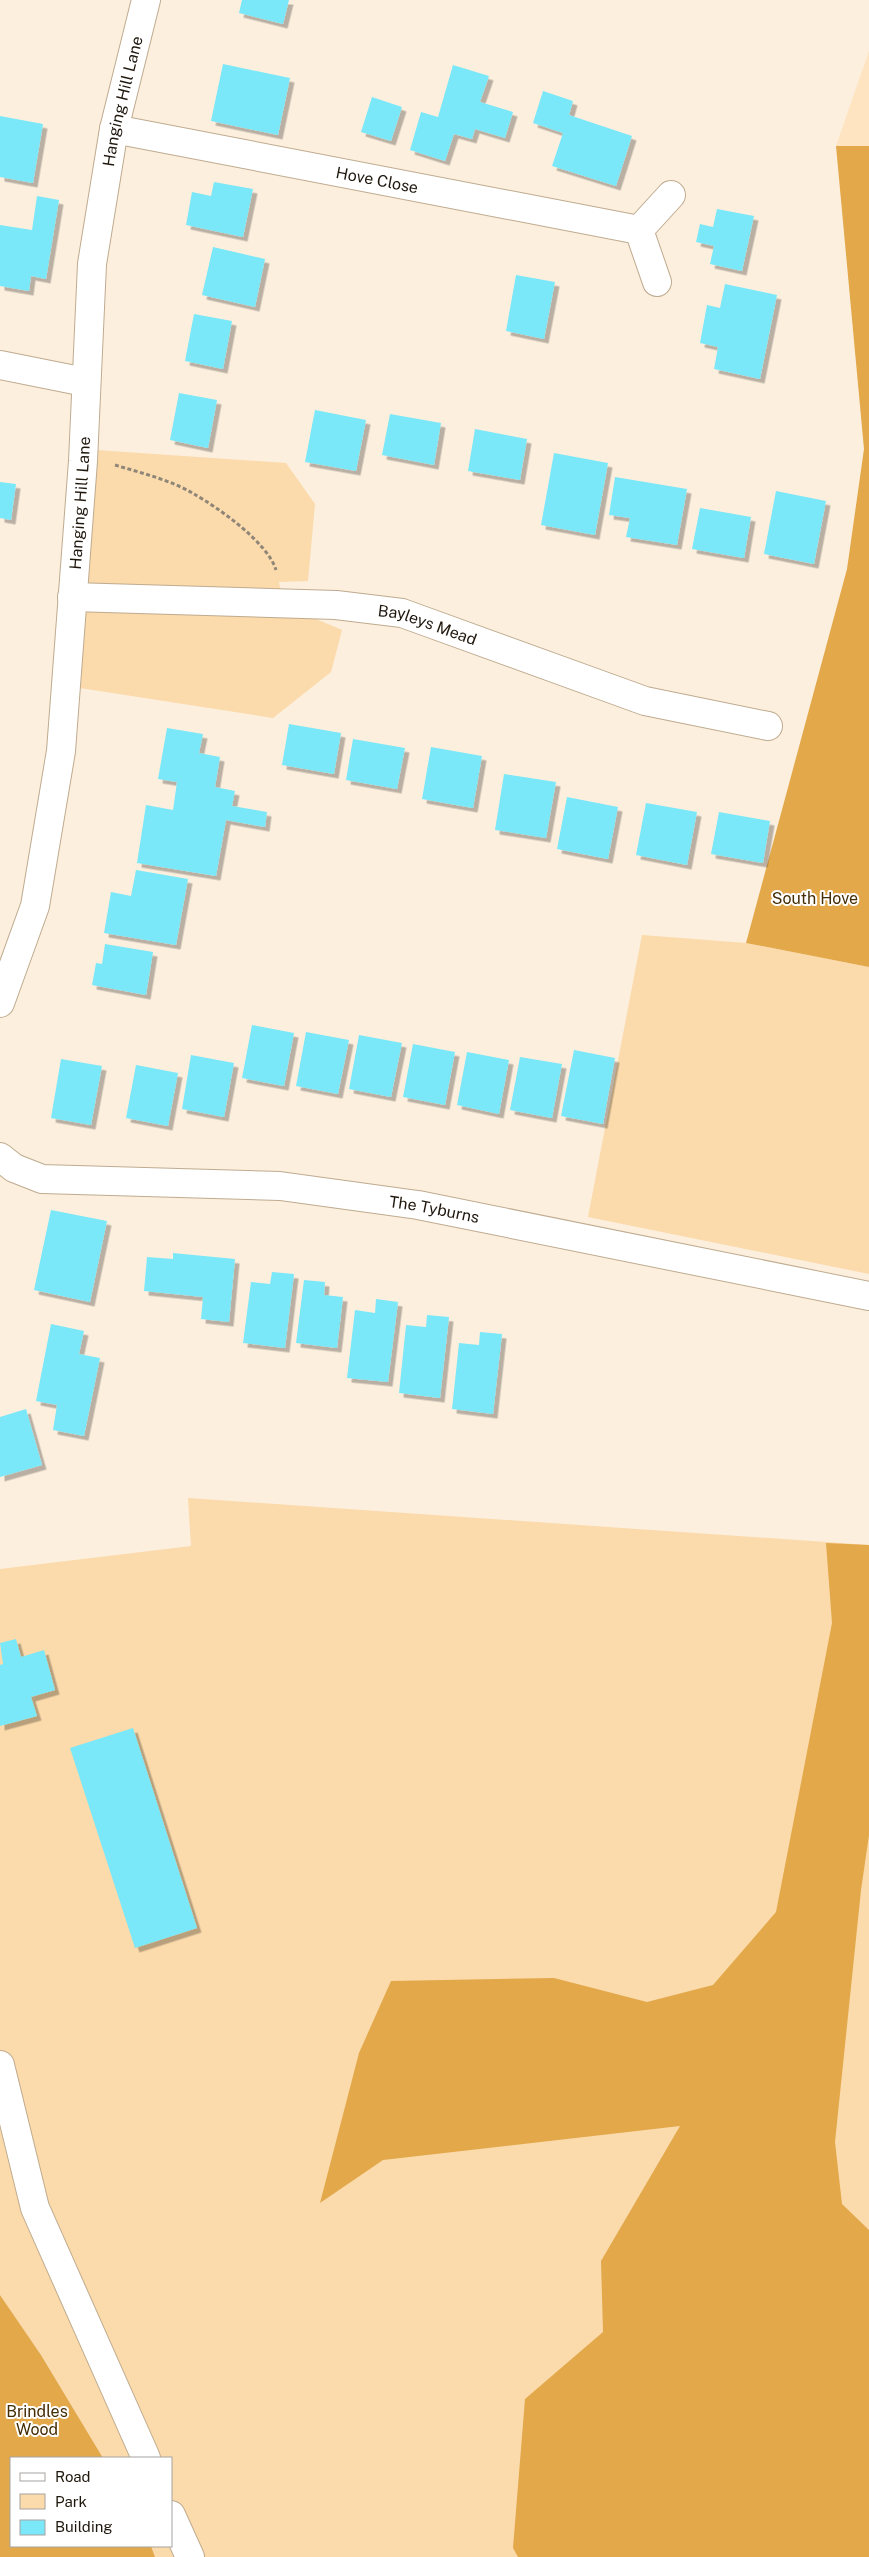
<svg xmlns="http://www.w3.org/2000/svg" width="869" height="2557" viewBox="0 0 869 2557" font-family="'Public Sans',sans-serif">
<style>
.built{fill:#fee4c0}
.green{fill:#fbdaab}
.forest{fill:#e2a84a}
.building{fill:#7ae8f8;filter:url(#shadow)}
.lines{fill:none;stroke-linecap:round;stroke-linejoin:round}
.minor-casing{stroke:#bfab8f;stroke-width:30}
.path{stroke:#908678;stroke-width:3;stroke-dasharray:4 2.5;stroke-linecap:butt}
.minor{stroke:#fff;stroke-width:28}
.labels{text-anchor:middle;stroke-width:4;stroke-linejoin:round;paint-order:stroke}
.street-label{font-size:16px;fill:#20180e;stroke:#fff}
.park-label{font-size:16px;fill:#442c03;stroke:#fff}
</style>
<defs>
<filter id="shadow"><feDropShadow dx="4.5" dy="4.5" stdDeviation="0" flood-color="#0004"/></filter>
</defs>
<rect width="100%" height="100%" fill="#fcefde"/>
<path class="built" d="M869 51V146H836Z"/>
<path class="green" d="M82 449 286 463 315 504 308 581 279 582 283 605 342 630 331 672 273 718 67 686Z
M642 935 746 943 869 967V1274L588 1217Z
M188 1498 869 1545V2557H155L151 2546H171V2458H103L41 2355 0 2295V1569L191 1546Z"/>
<path class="forest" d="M836 146H869V967L746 943 847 569 864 449Z
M826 1543 869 1545V1835L861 1890 835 2142 842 2204 869 2230V2557H518L513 2548 525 2399 603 2332 601 2261 680 2126 383 2160 320 2203 359 2053 391 1981 554 1978 647 2002 713 1985 776 1912 832 1623Z
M0 2295 41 2355 103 2458H11V2546H151L155 2557H0Z"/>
<path class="building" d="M242 0H289L283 24 239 13Z
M223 64 290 78 278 135 211 121Z
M453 65 489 76 480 102 513 112 505 138 475 129 472 139 454 134 445 161 410 150 421 112 438 117Z
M543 91 573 101 569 115 632 136 616 186 552 166 563 133 533 123Z
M372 97 402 107 391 141 361 132Z
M0 116 43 124 33 183 0 177Z
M214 182 253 189 243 237 186 225 192 192 211 196Z
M37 196 59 200 46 279 31 276 29 291 0 286V225L32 230Z
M717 209 754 216 742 271 710 264 714 246 696 242 700 224 713 227Z
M213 247 265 259 255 307 202 295Z
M516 275 555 282 544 339 506 331Z
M725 284 777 295 760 379 714 369 718 347 700 343 707 305 720 308Z
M194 314 232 321 223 369 185 361Z
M179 393 217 400 208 448 170 440Z
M315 410 366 420 356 471 305 462Z
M390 414 441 423 434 465 382 455Z
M475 429 527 439 520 480 468 471Z
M554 453 608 463 595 535 541 525Z
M615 477 687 489 677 545 626 537 630 518 609 515Z
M0 482 16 484 11 520 0 518Z
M776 491 826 501 814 564 764 554Z
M700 508 751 517 744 558 692 549Z
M289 724 341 733 334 774 282 765Z
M167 728 203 734 199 753 220 757 215 787 235 791 232 806 267 812 265 827 226 820 216 876 137 863 146 805 173 810 177 782 158 779Z
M353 739 405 748 397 789 346 780Z
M431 747 482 756 473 808 422 799Z
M504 774 556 782 546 838 495 830Z
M567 797 618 807 608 859 557 849Z
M646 803 697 812 687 865 636 855Z
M719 812 770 821 763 863 711 854Z
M136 870 188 879 176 945 104 933 111 892 131 896Z
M105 944 153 952 146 995 92 985 96 963 102 964Z
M252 1025 294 1033 284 1086 242 1078Z
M306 1032 349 1040 338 1094 296 1086Z
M359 1035 402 1043 391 1097 349 1089Z
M413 1044 455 1052 445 1105 403 1097Z
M574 1050 615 1058 603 1124 561 1116Z
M467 1052 509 1060 499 1114 457 1105Z
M191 1055 234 1063 224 1117 182 1109Z
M520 1057 562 1064 552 1118 510 1110Z
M61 1059 102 1066 91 1125 51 1118Z
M136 1065 178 1073 168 1126 126 1118Z
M51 1210 107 1221 90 1302 34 1290Z
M173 1253 235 1259 229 1322 201 1319 203 1297 144 1291 147 1257 173 1259Z
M272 1272 294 1274 285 1348 243 1343 251 1282 270 1284Z
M304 1280 325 1282 324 1295 343 1297 337 1348 296 1343Z
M376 1299 398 1302 388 1382 347 1378 355 1310 375 1313Z
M427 1315 449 1317 440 1398 399 1393 406 1325 426 1327Z
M51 1324 84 1331 79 1354 100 1358 84 1436 53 1430 57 1405 36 1401Z
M480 1332 502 1334 493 1414 452 1409 459 1343 479 1345Z
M26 1409 42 1465 0 1477V1417Z
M16 1639 21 1657 44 1650 55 1690 31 1697 37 1716 0 1726V1665L3 1664 0 1643Z
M133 1728 197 1928 135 1948 70 1748Z"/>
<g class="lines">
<g class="minor-casing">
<g id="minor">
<path id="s1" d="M114 129 639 230 657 282"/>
<path d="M639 230 671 195"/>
<path d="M0 365 85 382"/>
<path id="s2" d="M72 597 336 605 402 613 645 701 768 726"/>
<path id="s3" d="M0 1003 35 906 61 751 83 461 92 264 114 129 146 0"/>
<path id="s4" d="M0 1157 14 1168 42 1179 280 1186 418 1205 869 1296"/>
<path d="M0 2065 35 2208 146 2458"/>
<path d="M171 2515 190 2557"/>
</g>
</g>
<path class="path" d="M115 465C141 473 171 480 194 494 219 508 268 543 276 570"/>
<use href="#minor" class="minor"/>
</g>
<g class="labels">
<g class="street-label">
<text dy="6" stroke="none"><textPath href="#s3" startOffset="914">Hanging Hill Lane</textPath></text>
<text dy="6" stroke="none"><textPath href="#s1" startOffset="268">Hove Close</textPath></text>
<text dy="6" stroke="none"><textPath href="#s3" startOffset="509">Hanging Hill Lane</textPath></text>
<text dy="6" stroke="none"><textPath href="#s2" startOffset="358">Bayleys Mead</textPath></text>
<text dy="6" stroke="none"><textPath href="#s4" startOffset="442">The Tyburns</textPath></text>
</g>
<g class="park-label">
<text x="815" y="904">South Hove</text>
<text x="37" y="2417">Brindles<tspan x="37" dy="18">Wood</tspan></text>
</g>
</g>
<rect x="10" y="2457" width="162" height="90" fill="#ffffff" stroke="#a6a39f"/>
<rect x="20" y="2473" width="25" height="8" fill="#ffffff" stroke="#a6a39f"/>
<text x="55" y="2482" font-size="15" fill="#20180e">Road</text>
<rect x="20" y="2494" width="25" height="15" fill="#fbdaab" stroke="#a6a39f"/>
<text x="55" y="2507" font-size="15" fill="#20180e">Park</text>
<rect x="20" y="2520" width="25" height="15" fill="#7ae8f8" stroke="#a6a39f"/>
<text x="55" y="2532" font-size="15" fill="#20180e">Building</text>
</svg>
